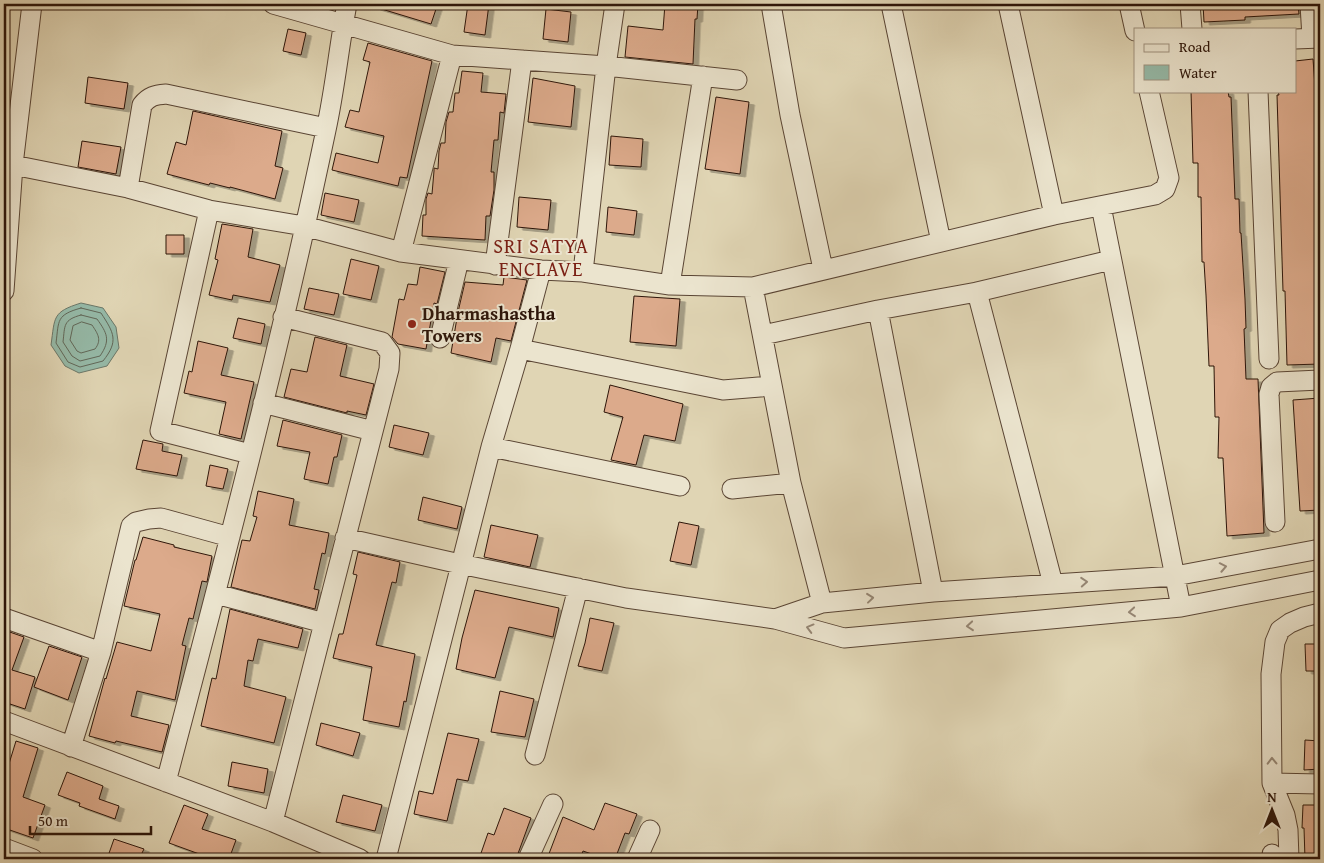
<svg xmlns="http://www.w3.org/2000/svg" width="1324" height="863" viewBox="0 0 1324 863" font-family="'Gentium Book Plus',serif">
<style>
.water{fill:#95b9a7;stroke:#6b7768}
.lines{fill:none;stroke-linecap:round;stroke-linejoin:round}
.shore{stroke:#616758;stroke-width:1}
.building{fill:#dcaa8b;stroke:#2d1509;filter:url(#shadow)}
.minor-casing{stroke:#5a4534;stroke-width:21}
.minor{stroke:#ebe4ce;stroke-width:19}
.oneway{stroke:#968775}
.poi-dot{fill:#8f2418;stroke:#ebe4ce;stroke-width:2}
.labels{text-anchor:middle;stroke-width:4;stroke-linejoin:round;paint-order:stroke}
.poi-label{font-size:19px;font-weight:bold;fill:#2d1509;stroke:#ebe4ce;text-anchor:start}
.neighbourhood-label{font-size:20px;letter-spacing:1px;fill:#7a1f14;stroke:#ebe4ce}
</style>
<defs>
<filter id="shadow"><feDropShadow dx="5.5" dy="3" stdDeviation="0" flood-color="#0004"/></filter>
</defs>
<rect width="100%" height="100%" fill="#e0d5b4"/>
<filter id="stains"><feTurbulence type="fractalNoise" baseFrequency=".004" numOctaves="4"/><feColorMatrix values="0 0 0 0 .2 0 0 0 0 .09 0 0 0 0 .02 0 0 0 .5 -.17"/></filter>
<radialGradient id="worn" r=".72"><stop offset=".6" stop-color="#630" stop-opacity="0"/><stop offset="1" stop-color="#630" stop-opacity=".3"/></radialGradient>
<path class="water" d="M81 303 103 308 116 327 119 348 107 366 79 373 65 366 51 345C55 317 52 312 81 303Z"/>
<g class="lines">
<path class="shore" d="M81 308 101 313C114 333 119 341 103 361L80 367 68 362 56 343C59 320 56 315 81 308Z
M81 315 97 319C107 333 111 340 100 356L80 361 72 356 63 342C65 325 63 320 81 315Z
M82 322 92 325C98 334 102 340 95 349L81 353 77 351 70 340 73 326Z"/>
</g>
<path class="building" d="M376 4H429L437 6 431 24 375 7Z
M468 4H489L485 35 464 32Z
M665 4H698L697 19H695L693 64 625 57 628 26 663 30Z
M1203 4H1298L1299 14 1245 17V20L1204 22Z
M546 9 571 12 568 42 543 39Z
M288 29 306 33 301 55 283 51Z
M368 43 432 61 407 178 400 177 398 186 332 170 336 153 378 163 384 136 345 127 350 110 359 112 370 62 363 60Z
M1313 59 1318 127 1320 200V364L1287 365 1285 291H1283L1277 95H1279L1278 91H1295V61Z
M462 71 483 73 481 92 506 94 504 113 500 112 498 140H494L491 172H494V190L490 216H486L485 240 422 236 423 215H426V199L428 193 432 194 434 171V168L438 169 439 151 441 143H445L446 122 449 112H453L455 93H459Z
M88 77 128 83 124 109 85 103Z
M533 78 575 86 571 127 528 122Z
M1191 91H1228L1229 97H1231L1235 199H1239L1240 233H1241L1245 299 1246 328 1244 329 1246 379H1258L1264 533 1227 536 1223 458H1218L1219 417H1215L1214 366H1209L1206 295 1204 262H1202L1201 197H1198V163H1193Z
M716 97 749 102 740 174 705 169Z
M193 111 282 131 275 166 283 168 275 199 230 187V188L210 183 209 185 167 174 176 142 186 145Z
M611 136 643 139 641 167 609 165Z
M82 141 121 147 116 174 78 167Z
M325 193 359 200 354 222 321 215Z
M519 197 551 200 548 230 517 227Z
M608 207 637 211 634 235 606 232Z
M222 224 253 229 248 257 280 265 270 302 233 295 232 300 209 295 218 260 215 259Z
M166 235H184V254H166Z
M351 259 379 266 371 300 343 294Z
M420 267 445 272 437 304 434 303 426 349 398 344 392 337 399 299 404 300 408 284 417 285Z
M504 277 527 280 511 341 496 338 491 362 451 353 458 312 465 282 503 285Z
M309 288 339 294 334 315 304 309Z
M634 296 680 299 676 346 630 342Z
M238 318 265 324 261 344 233 338Z
M315 337 347 345 340 376 374 384 366 415 347 411V413L284 397 291 369 307 372Z
M198 341 228 348 221 375 254 382 241 439 219 434 226 402 184 393 189 371 192 372Z
M610 385 683 404 675 441 644 435 636 465 611 460 623 417 604 412Z
M1320 398V510L1300 511 1293 400Z
M283 420 342 435 337 457H334L328 484 304 479 310 452 277 446Z
M394 425 429 433 423 455 389 447Z
M143 440 163 444 162 451 182 455 177 476 136 469Z
M210 465 228 469 223 489 206 486Z
M258 491 294 499 289 525 329 533 325 554 322 553 314 589 319 590 315 609 231 587 242 540 250 541 257 517 253 516Z
M423 497 462 507 457 529 418 520Z
M679 522 699 526 691 565 670 561Z
M491 525 538 535 530 567 484 557Z
M143 537 174 545V547L212 556 207 582 202 581 193 619 189 618 182 645 186 646 175 700 137 691 131 716 169 725 162 752 116 741 115 743 89 736 105 678 106 679 117 642 151 651 160 614 124 606 135 560H136Z
M358 552 400 562 396 583 392 582 376 645 415 654 406 702 404 701 399 727 363 720 372 667 333 658 339 634H343L357 575 353 574Z
M475 590 559 608 553 637 509 627 495 678 456 669 462 638Z
M230 609 303 629 298 648 258 639 253 661 248 660 244 686 286 697 274 743 201 726 212 678 216 679Z
M590 618 614 623 602 671 578 666 585 643Z
M4 630 24 637 12 670 35 677 25 709 4 702Z
M1305 644H1320V671H1306Z
M49 646 82 657 68 700 34 687Z
M500 691 534 699 525 737 491 732Z
M321 723 360 733 353 756 316 745Z
M448 733 479 739 468 781 457 779 447 821 414 814 419 791 433 794Z
M1305 740 1320 741V769L1304 770Z
M16 741 38 748 23 797 45 805 33 838 4 828V780Z
M232 762 268 769 264 793 228 786Z
M67 772 103 786 99 799 119 806 115 819 79 806 80 803 58 795Z
M343 795 382 805 375 831 336 822Z
M605 803 637 814 629 834 625 833 615 859H606L583 851 580 859H547L563 817 594 830Z
M184 805 208 814 202 829 236 840 229 859H201L202 855 169 843Z
M1303 805H1320V859H1305L1304 828H1302Z
M504 808 531 818 516 859H479L488 833 494 835Z
M114 839 144 849 139 859H107Z"/>
<g class="lines">
<g class="minor-casing">
<path id="minor" d="M273 4 452 55 606 66 737 80
M771 4 790 115 823 269
M891 4 941 242
M1129 4 1135 31
M1190 4 1192 29
M1310 4 1312 38
M1295 39 1320 38
M1258 91 1269 359
M13 165 128 188 209 210 304 226 401 252 541 270 583 272 670 285 753 287 1054 215 1008 4
M128 188 142 105C149 96 155 95 166 94L326 128
M1101 206 1181 607
M209 210 160 431 250 454
M1054 215 1155 195 1165 189 1169 178 1149 91
M401 252 452 55
M495 265 522 60
M583 272 606 66 615 4
M670 285 703 76
M4 291 13 165 32 4
M977 292 1053 584
M878 310 933 592
M763 335 878 310 977 292 1111 260
M440 338 459 260
M520 349 723 390 772 386
M263 403 373 431
M491 447 680 486
M791 483 822 603
M732 489 791 483 753 287
M1275 522 1269 394 1271 387 1277 382 1320 380
M345 538 460 564 626 598 775 619 844 638 1181 607 1320 580
M216 594 324 623
M4 618 101 652
M775 619 822 603 933 592 1175 576 1320 549
M4 721 273 822 360 859
M71 747 101 652 131 526 136 522 149 519 161 518 230 537
M535 755 578 588
M166 782C223 566 280 349 326 130 335 89 339 46 347 4
M1272 783 1320 784
M273 822 389 369 390 353 382 342 283 317
M4 848 33 859
M386 859 491 447 520 349 541 270
M528 859 553 804
M637 859 650 830
M1272 859V854
M1289 859 1288 830 1285 815 1272 783 1271 674 1275 642 1280 630 1290 623 1304 617 1320 613"/>
</g>
<use href="#minor" class="minor"/>
</g>
<defs><path id="oneway-chevron" d="M-2-3.5L2.5 0L-2 3.5" fill="none" stroke-width="1.6" stroke-linecap="round" stroke-linejoin="round" transform="scale(1.25)"/></defs>
<g class="oneway">
<use href="#oneway-chevron" transform="translate(1223 567) rotate(-11)"/>
<use href="#oneway-chevron" transform="translate(1084 582) rotate(-4)"/>
<use href="#oneway-chevron" transform="translate(870 598) rotate(-6)"/>
<use href="#oneway-chevron" transform="translate(1132 612) rotate(175)"/>
<use href="#oneway-chevron" transform="translate(970 626) rotate(175)"/>
<use href="#oneway-chevron" transform="translate(810 628) rotate(-165)"/>
<use href="#oneway-chevron" transform="translate(1272 761) rotate(-91)"/>
</g>
<circle class="poi-dot" cx="412" cy="324" r="5"/>
<g class="labels">
<g class="poi-label">
<text x="422" y="320">Dharmashastha<tspan x="422" dy="22">Towers</tspan></text>
</g>
<g class="neighbourhood-label">
<text x="541" y="253">SRI SATYA<tspan x="541" dy="23">ENCLAVE</tspan></text>
</g>
</g>
<rect width="1324" height="863" fill="none" stroke="#e0d5b4" stroke-width="20"/>
<rect x="5" y="5" width="1314" height="853" fill="none" stroke="#2d1509" stroke-width="2.5"/>
<rect x="10" y="10" width="1304" height="843" fill="none" stroke="#2d1509"/>
<rect x="1134" y="28" width="162" height="65" fill="#ebe4ce" stroke="#9f917f"/>
<rect x="1144" y="44" width="25" height="8" fill="#ebe4ce" stroke="#9f917f"/>
<text x="1179" y="52" font-size="15" fill="#2d1509">Road</text>
<rect x="1144" y="65" width="25" height="15" fill="#95b9a7" stroke="#9f917f"/>
<text x="1179" y="78" font-size="15" fill="#2d1509">Water</text>
<g transform="translate(1272 810)" stroke="#ebe4ce" stroke-width="4" paint-order="stroke">
<path d="M0-4L9 19L0 12L-9 19Z" fill="#2d1509"/>
<text y="-8" font-size="14" font-weight="bold" text-anchor="middle" fill="#2d1509">N</text>
</g>
<path d="M30 826v8h121v-8" fill="none" stroke="#2d1509" stroke-width="2.5"/>
<text x="38" y="826" font-size="15" fill="#2d1509" stroke="#ebe4ce" stroke-width="4" paint-order="stroke">50 m</text>
<rect width="100%" height="100%" filter="url(#stains)"/>
<rect width="100%" height="100%" fill="url(#worn)"/>
</svg>
